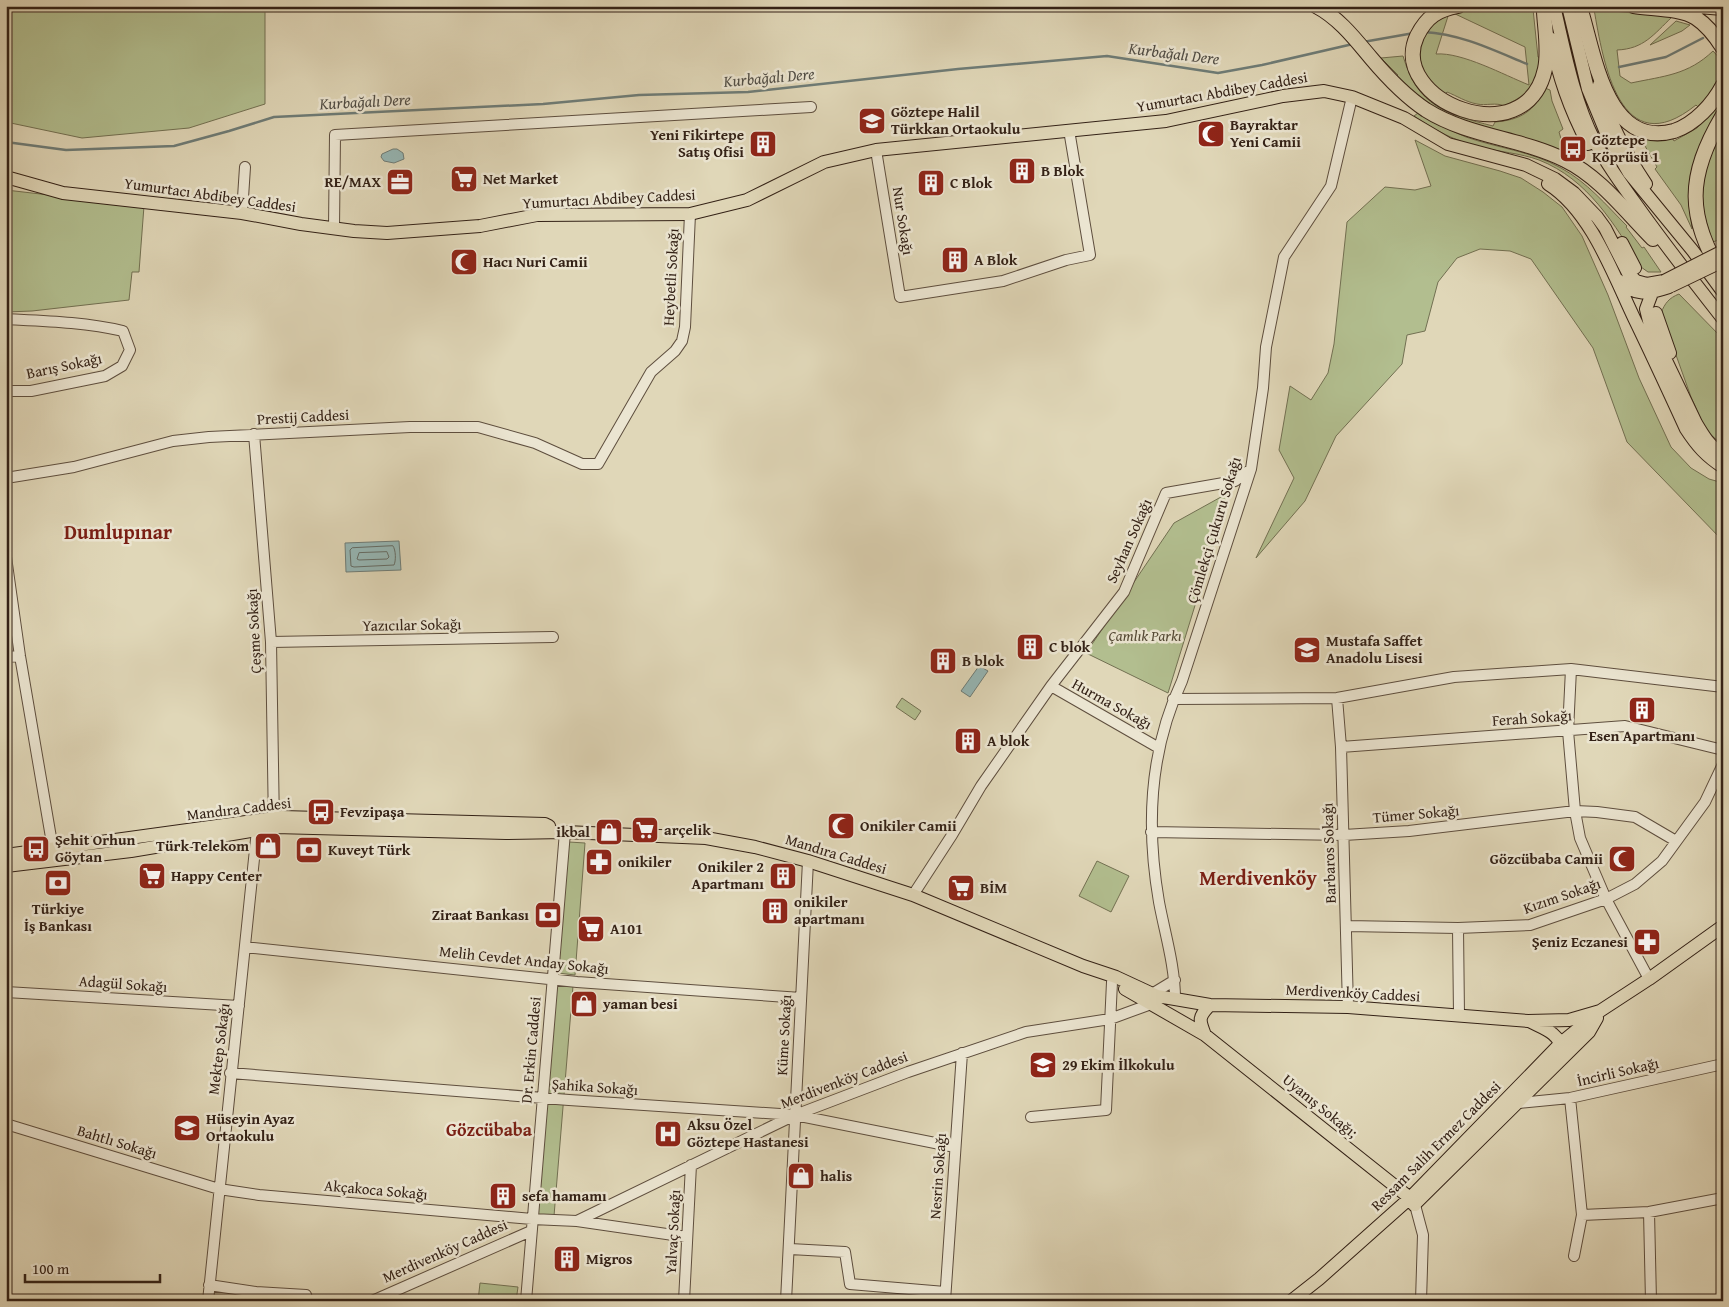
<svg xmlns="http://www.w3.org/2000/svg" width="1729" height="1307" viewBox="0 0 1729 1307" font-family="'Gentium Book Plus',serif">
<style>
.green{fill:#b2be8f;stroke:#727052}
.water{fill:#96b8b7;stroke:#6e7c77}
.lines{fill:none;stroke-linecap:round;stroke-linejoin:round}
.shore{stroke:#646c66;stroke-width:1}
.stream{stroke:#6e7c77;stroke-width:2.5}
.minor-casing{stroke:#5e4e3e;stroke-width:12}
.major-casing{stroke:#332116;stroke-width:14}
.highway-casing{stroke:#332116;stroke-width:16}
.minor{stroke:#ebe5d1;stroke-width:10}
.major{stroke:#e0d7b8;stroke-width:12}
.highway{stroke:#e0d7b8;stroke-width:14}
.major-bridge-casing{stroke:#332116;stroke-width:14;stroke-linecap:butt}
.major-bridge{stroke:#e0d7b8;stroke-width:12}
.labels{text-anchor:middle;stroke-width:5;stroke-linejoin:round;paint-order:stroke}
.street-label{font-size:15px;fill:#332116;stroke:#ebe5d1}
.poi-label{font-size:15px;font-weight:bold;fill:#332116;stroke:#ebe5d1;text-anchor:start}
.park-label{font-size:15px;font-style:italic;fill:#534834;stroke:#ebe5d1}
.water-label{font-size:16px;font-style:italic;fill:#514e46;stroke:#ebe5d1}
.quarter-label{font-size:18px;font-weight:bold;fill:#7a1f14;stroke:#ebe5d1}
.district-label{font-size:20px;font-weight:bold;fill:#7a1f14;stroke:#ebe5d1}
</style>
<rect width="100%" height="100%" fill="#e0d7b8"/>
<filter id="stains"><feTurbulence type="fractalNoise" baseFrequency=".004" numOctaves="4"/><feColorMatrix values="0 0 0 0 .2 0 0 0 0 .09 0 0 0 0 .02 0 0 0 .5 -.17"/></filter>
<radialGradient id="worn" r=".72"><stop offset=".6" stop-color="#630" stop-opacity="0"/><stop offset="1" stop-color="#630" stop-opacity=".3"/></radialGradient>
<path class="green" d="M6 6H265V104L189 128 82 138 6 122Z
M1533 9 1538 57 1541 58C1534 86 1531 93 1504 106 1497 102 1485 106 1477 104 1466 102 1457 96 1447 92L1444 95C1439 90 1433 86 1429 81 1416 65 1417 38 1433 23 1437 19 1444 16 1449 13L1436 54C1462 52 1504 75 1529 85L1525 47 1451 12Z
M1594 9 1672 17C1654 34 1644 49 1617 50L1620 76 1631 83C1664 76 1688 75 1713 51L1723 62 1720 81 1699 108 1696 105C1620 166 1603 62 1594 9Z
M1676 21 1690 25 1682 31 1650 45Z
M1403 56C1418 107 1446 114 1493 126L1495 122C1520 120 1534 112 1545 88L1550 90 1552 101 1563 129 1559 132 1562 142 1579 164 1552 148 1518 136 1447 116 1424 103 1396 76 1398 75 1381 58Z
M1723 100C1723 116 1711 127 1703 141 1688 171 1688 196 1692 229L1681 205 1655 169 1657 167 1641 139H1636L1632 131 1671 136 1674 141 1697 128Z
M1418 113C1434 122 1449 130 1466 137 1497 148 1531 151 1561 168 1587 182 1606 205 1627 226L1626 227 1642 248 1644 247 1661 272H1648L1641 267C1615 225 1588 179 1539 160 1520 153 1499 152 1480 147 1455 141 1434 130 1414 116Z
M1723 126V238L1713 242C1704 218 1697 194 1704 169 1708 155 1717 140 1723 126Z
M1415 140 1445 156 1500 171 1521 178 1543 192 1562 207 1582 236 1608 295 1639 378 1671 447 1691 468 1709 479 1723 483V541L1627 442 1593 348 1531 259 1510 251 1480 249 1457 258 1438 282 1425 331 1407 335 1402 364 1336 436 1305 501 1256 558 1294 478 1279 450 1290 386 1311 400 1328 373 1334 344 1347 222 1385 187 1415 190 1431 186Z
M6 190 144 206 139 272H132L129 300 32 311 6 312Z
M1679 294 1723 339V445L1706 431 1691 397 1661 313C1665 303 1669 298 1679 294Z
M1230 492 1168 693 1086 653 1174 523Z
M902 698 921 711 915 720 896 707Z
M569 842 585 843 575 975 558 973Z
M1097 861 1129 876 1111 912 1079 896Z
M554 984 573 986 554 1216H537Z
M480 1283 518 1287 516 1301H478Z"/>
<path class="water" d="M393 149H397L403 153 404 159 394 163 384 161 381 157 382 154Z
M399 541 401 570 346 572 345 543Z
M979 666 988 671 970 697 961 691Z"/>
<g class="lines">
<path class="shore" d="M393 546C396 550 396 561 394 565L354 567 351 566 350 550 352 548Z
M387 552 389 557 387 559 359 560 357 559 359 553Z"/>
<path class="stream" d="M1424 32C1461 34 1493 50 1527 64
M1363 42 1414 33
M1619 67 1666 57 1703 38
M6 142 66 150 174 146 229 131 274 117 543 104 639 95 748 92 958 69 1107 56 1218 73 1262 65 1353 44"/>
<g class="minor-casing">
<path id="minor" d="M876 150 900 297 1003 281 1066 260 1090 255 1069 130
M242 213 245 167
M334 228 335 135 811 107
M6 319C45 321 85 322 123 331L130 350 122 366 105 376 31 391H6
M254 434 271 642 274 826
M6 478 74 467 173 441 209 437 410 427H478L535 443 582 464H598L651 372 675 351 682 341 685 327 690 214
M6 557 20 656 54 855
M271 642 553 637
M6 657 20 656
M1571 669 1568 731 1575 811 1580 838 1606 899 1649 979
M1051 686 1159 748
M1337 698 1341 747 1348 1007
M1173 699 1337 698 1454 677 1571 669 1723 687
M1341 747 1625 726 1723 750
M1151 832 1344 835 1409 831 1575 811 1597 812 1635 817 1676 841
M913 895 952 835 981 786 1051 686 1124 592 1166 493 1235 481 1251 469
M1347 926 1458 928 1530 925 1606 899 1635 884 1662 861 1705 802 1723 764
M1458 928 1459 1015
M245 947 577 982 801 998
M6 992 239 1006
M1152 994 1175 980
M1175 999C1175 966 1165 934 1159 902 1146 827 1149 751 1182 681L1251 469 1263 388 1266 347 1284 257 1331 186 1352 97
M230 1073 569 1100 795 1115 955 1147
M1570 1098 1582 1215 1649 1212 1723 1198
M1519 1103 1570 1098 1723 1064
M1031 1117 1106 1110 1112 982
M6 1124 219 1189 259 1195 532 1219 577 1221 687 1237
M1415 1205 1423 1235 1421 1301
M1649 1212 1651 1301
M577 1221 795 1115 908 1072 1026 1032 1110 1019 1151 1004 1154 1000
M790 1249 845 1252 850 1284 945 1292
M1574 1256 1582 1215
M209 1285 256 1292 306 1295 308 1301
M208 1301 257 830
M372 1301 531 1231
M526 1301 565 832
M684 1301 691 1165
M786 1301 808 861
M945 1301 962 1053"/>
</g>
<g class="major-casing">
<path id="major" d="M1554 6C1565 52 1573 98 1594 140 1606 164 1623 186 1638 207 1665 245 1694 282 1723 319
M1568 6 1588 89 1607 135 1629 173 1693 251 1723 292
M1550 38C1559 77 1569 108 1588 144
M1599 85C1608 119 1626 154 1646 184
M6 177 63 193 242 213 301 224 354 231 387 233 480 226 537 215 690 214 747 200 824 162 876 150 1166 121 1283 96 1324 91 1352 97 1404 118 1448 144 1526 165 1555 179 1574 193 1597 217 1605 228 1628 273 1636 281 1647 284 1664 281
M1548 184C1591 211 1613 274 1634 318 1652 355 1669 392 1686 429 1697 446 1706 456 1723 467
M1622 243 1635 268
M1618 280C1635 297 1648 294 1669 287
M1652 293 1646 309 1651 329 1696 423C1703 435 1710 447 1723 454
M1656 313 1670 353
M6 855 282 817 545 824 549 826
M6 866 131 851 275 827 506 833 565 832 706 838 755 847 808 861 913 895 1083 966 1116 977 1157 996 1175 999 1210 1005 1348 1007 1528 1021 1569 1020 1600 1011
M1125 989 1205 1035 1410 1198 1415 1205
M1531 1022C1545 1029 1559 1033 1562 1050
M1205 1035C1199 1020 1198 1017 1210 1005
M1414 1205 1589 1032 1597 1018
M1291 1301 1319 1279 1410 1198 1561 1043 1600 1011 1649 979 1723 926"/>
</g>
<g class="highway-casing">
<path id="highway" d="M1316 6C1339 18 1355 39 1371 58 1387 77 1405 96 1426 110 1469 137 1521 138 1565 160 1600 177 1626 212 1653 239
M1458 6C1438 10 1427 16 1417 36 1387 100 1526 157 1545 69 1549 51 1545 30 1544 12
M1634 6C1652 9 1681 8 1696 18 1707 25 1716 37 1723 48
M1698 6 1723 8
M1582 14C1595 58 1608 149 1674 131 1695 124 1713 104 1723 85
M1723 115C1686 178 1687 215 1723 277"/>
</g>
<use href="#minor" class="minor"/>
<use href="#major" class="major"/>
<use href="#highway" class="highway"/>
<g class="major-bridge-casing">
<path id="major-bridge" d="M1664 281 1723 251
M1671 286 1723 261"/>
</g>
<use href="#major-bridge" class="major-bridge"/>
</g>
<defs>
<g id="school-square" transform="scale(1.4375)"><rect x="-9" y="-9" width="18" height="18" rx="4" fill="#8f2418" stroke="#ebe5d1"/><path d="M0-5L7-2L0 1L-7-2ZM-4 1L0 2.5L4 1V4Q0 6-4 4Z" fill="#fff"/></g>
<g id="mosque-square" transform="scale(1.4375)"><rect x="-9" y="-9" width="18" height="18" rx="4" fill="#8f2418" stroke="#ebe5d1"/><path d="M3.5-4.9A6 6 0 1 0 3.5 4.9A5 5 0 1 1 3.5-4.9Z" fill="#fff"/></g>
<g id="building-square" transform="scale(1.4375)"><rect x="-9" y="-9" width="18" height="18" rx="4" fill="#8f2418" stroke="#ebe5d1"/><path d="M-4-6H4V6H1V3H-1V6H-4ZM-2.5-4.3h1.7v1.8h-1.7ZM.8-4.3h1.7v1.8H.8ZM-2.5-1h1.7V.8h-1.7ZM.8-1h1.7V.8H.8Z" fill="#fff"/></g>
<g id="bus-square" transform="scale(1.4375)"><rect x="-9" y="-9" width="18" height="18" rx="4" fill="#8f2418" stroke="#ebe5d1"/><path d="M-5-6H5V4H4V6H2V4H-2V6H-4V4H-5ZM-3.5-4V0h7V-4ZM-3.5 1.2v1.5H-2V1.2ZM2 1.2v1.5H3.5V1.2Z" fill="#fff"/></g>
<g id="supermarket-square" transform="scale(1.4375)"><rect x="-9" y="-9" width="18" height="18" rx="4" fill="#8f2418" stroke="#ebe5d1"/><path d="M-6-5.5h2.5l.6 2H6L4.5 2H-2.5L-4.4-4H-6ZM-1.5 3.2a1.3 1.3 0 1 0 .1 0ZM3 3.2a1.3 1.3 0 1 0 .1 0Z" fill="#fff"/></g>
<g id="office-square" transform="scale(1.4375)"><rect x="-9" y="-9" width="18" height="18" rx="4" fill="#8f2418" stroke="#ebe5d1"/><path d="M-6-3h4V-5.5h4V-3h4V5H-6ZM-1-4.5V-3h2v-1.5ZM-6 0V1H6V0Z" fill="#fff"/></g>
<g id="shop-square" transform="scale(1.4375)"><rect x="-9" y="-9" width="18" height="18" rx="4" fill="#8f2418" stroke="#ebe5d1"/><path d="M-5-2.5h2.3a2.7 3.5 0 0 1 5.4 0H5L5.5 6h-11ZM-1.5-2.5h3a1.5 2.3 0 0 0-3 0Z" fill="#fff"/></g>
<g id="bank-square" transform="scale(1.4375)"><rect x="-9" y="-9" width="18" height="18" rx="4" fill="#8f2418" stroke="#ebe5d1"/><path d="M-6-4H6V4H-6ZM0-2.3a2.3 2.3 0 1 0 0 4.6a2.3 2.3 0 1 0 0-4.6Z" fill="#fff"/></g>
<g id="pharmacy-square" transform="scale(1.4375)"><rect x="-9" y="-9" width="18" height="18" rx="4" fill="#8f2418" stroke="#ebe5d1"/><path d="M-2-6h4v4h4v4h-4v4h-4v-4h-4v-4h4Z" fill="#fff"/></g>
<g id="hospital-square" transform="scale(1.4375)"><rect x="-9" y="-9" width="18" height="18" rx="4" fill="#8f2418" stroke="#ebe5d1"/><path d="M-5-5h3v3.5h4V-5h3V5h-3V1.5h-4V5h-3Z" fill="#fff"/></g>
</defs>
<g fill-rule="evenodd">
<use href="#school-square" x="872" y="121"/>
<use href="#mosque-square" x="1211" y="134"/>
<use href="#building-square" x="763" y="144"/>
<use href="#bus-square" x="1573" y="149"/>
<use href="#building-square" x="1022" y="171"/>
<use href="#supermarket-square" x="464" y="179"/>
<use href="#office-square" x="400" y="182"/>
<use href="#building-square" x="931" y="183"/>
<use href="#building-square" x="955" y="260"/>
<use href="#mosque-square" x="464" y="262"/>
<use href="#building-square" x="1030" y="647"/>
<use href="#school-square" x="1307" y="650"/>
<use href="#building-square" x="943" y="661"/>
<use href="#building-square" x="1642" y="710"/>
<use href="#building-square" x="968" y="741"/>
<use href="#bus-square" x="321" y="812"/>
<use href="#mosque-square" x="841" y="826"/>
<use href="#supermarket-square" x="645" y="830"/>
<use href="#shop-square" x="609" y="832"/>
<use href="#shop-square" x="268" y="846"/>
<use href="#bus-square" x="36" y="849"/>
<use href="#bank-square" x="309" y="850"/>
<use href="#mosque-square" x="1622" y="859"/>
<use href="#pharmacy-square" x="599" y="862"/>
<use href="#supermarket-square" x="152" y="876"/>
<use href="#building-square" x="783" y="876"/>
<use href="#bank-square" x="58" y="883"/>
<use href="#supermarket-square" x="961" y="888"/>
<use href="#building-square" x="775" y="911"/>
<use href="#bank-square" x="548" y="915"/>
<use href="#supermarket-square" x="591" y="929"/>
<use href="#pharmacy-square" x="1647" y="942"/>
<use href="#shop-square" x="584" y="1004"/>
<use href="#school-square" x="1043" y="1065"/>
<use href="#school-square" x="187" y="1128"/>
<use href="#hospital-square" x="668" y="1134"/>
<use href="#shop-square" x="801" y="1176"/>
<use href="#building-square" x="503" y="1196"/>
<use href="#building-square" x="567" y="1259"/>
</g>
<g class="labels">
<g class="street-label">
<text transform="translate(1222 92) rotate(-10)" y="5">Yumurtacı Abdibey Caddesi</text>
<text transform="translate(210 195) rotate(8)" y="5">Yumurtacı Abdibey Caddesi</text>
<text transform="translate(609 199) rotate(-3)" y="5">Yumurtacı Abdibey Caddesi</text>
<text transform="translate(903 221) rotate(81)" y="5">Nur Sokağı</text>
<text transform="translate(671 277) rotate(-87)" y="5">Heybetli Sokağı</text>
<text transform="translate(64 366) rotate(-12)" y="5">Barış Sokağı</text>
<text transform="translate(303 417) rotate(-3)" y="5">Prestij Caddesi</text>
<text transform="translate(1214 530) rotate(-73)" y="5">Çömlekçi Çukuru Sokağı</text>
<text transform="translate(1129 541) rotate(-66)" y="5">Seyhan Sokağı</text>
<text transform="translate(412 625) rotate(-1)" y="5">Yazıcılar Sokağı</text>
<text transform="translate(254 631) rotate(-93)" y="5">Çeşme Sokağı</text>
<text transform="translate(1112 704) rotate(29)" y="5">Hurma Sokağı</text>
<text transform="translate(1532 718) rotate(-4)" y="5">Ferah Sokağı</text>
<text transform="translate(239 809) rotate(-7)" y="5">Mandıra Caddesi</text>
<text transform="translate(1416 814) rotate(-5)" y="5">Tümer Sokağı</text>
<text transform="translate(1329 853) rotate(-92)" y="5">Barbaros Sokağı</text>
<text transform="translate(836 854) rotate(17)" y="5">Mandıra Caddesi</text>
<text transform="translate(1562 896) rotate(-19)" y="5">Kızım Sokağı</text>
<text transform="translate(524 960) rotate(6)" y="5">Melih Cevdet Anday Sokağı</text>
<text transform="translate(123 984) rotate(4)" y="5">Adagül Sokağı</text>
<text transform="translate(1353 993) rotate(3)" y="5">Merdivenköy Caddesi</text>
<text transform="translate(784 1035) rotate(-87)" y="5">Küme Sokağı</text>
<text transform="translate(219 1049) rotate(-83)" y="5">Mektep Sokağı</text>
<text transform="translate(531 1050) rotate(-85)" y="5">Dr. Erkin Caddesi</text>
<text transform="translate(1618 1072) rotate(-13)" y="5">İncirli Sokağı</text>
<text transform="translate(844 1080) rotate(-21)" y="5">Merdivenköy Caddesi</text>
<text transform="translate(595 1087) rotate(4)" y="5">Şahika Sokağı</text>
<text transform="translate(1320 1106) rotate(39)" y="5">Uyanış Sokağı;</text>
<text transform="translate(117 1142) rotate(17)" y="5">Bahtlı Sokağı</text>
<text transform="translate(1436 1146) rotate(-45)" y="5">Ressam Salih Ermez Caddesi</text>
<text transform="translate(938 1176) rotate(-86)" y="5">Nesrin Sokağı</text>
<text transform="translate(376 1190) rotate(5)" y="5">Akçakoca Sokağı</text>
<text transform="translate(673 1232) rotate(-87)" y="5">Yalvaç Sokağı</text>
<text transform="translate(445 1251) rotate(-24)" y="5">Merdivenköy Caddesi</text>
</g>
<g class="poi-label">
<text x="891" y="117">Göztepe Halil<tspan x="891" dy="17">Türkkan Ortaokulu</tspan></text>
<text x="1230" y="130">Bayraktar<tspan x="1230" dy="17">Yeni Camii</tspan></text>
<text x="744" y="140" text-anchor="end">Yeni Fikirtepe<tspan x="744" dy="17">Satış Ofisi</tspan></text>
<text x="1592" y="145">Göztepe<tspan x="1592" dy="17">Köprüsü 1</tspan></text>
<text x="1041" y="176">B Blok</text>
<text x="483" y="184">Net Market</text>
<text x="381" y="187" text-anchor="end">RE/MAX</text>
<text x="950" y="188">C Blok</text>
<text x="974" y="265">A Blok</text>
<text x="483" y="267">Hacı Nuri Camii</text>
<text x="1326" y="646">Mustafa Saffet<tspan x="1326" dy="17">Anadolu Lisesi</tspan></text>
<text x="1049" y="652">C blok</text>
<text x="962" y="666">B blok</text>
<text x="1642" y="741" text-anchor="middle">Esen Apartmanı</text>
<text x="987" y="746">A blok</text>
<text x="340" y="817">Fevzipaşa</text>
<text x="860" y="831">Onikiler Camii</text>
<text x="664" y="835">arçelik</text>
<text x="590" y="837" text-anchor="end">ikbal</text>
<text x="55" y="845">Şehit Orhun<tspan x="55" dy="17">Göytan</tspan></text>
<text x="249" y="851" text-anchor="end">Türk Telekom</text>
<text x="328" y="855">Kuveyt Türk</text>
<text x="1603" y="864" text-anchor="end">Gözcübaba Camii</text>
<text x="618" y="867">onikiler</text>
<text x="764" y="872" text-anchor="end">Onikiler 2<tspan x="764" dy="17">Apartmanı</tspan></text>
<text x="171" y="881">Happy Center</text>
<text x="980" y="893">BİM</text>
<text x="794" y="907">onikiler<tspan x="794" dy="17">apartmanı</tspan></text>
<text x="58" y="914" text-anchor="middle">Türkiye<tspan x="58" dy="17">İş Bankası</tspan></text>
<text x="529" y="920" text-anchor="end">Ziraat Bankası</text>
<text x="610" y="934">A101</text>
<text x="1628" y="947" text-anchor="end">Şeniz Eczanesi</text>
<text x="603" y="1009">yaman besi</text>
<text x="1062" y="1070">29 Ekim İlkokulu</text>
<text x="206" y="1124">Hüseyin Ayaz<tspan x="206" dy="17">Ortaokulu</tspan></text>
<text x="687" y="1130">Aksu Özel<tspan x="687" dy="17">Göztepe Hastanesi</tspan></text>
<text x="820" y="1181">halis</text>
<text x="522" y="1201">sefa hamamı</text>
<text x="586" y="1264">Migros</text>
</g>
<g class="park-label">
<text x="1145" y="641">Çamlık Parkı</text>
</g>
<g class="water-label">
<text transform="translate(1174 53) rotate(7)" y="6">Kurbağalı Dere</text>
<text transform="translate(769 77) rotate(-5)" y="6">Kurbağalı Dere</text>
<text transform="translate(365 101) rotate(-3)" y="6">Kurbağalı Dere</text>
</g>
<g class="quarter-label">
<text x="489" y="1136">Gözcübaba</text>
</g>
<g class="district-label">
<text x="118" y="539">Dumlupınar</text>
<text x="1258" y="885">Merdivenköy</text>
</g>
</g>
<rect width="1729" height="1307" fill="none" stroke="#e0d7b8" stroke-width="25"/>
<rect x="8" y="8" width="1714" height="1292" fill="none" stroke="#332116" stroke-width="2.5"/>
<rect x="12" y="12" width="1704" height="1282" fill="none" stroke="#332116"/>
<path d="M25 1274v8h135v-8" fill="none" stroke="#332116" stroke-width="2.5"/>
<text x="32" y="1274" font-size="15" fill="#332116" stroke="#ebe5d1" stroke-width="4" paint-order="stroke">100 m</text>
<rect width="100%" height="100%" filter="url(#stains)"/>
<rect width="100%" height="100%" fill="url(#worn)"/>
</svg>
